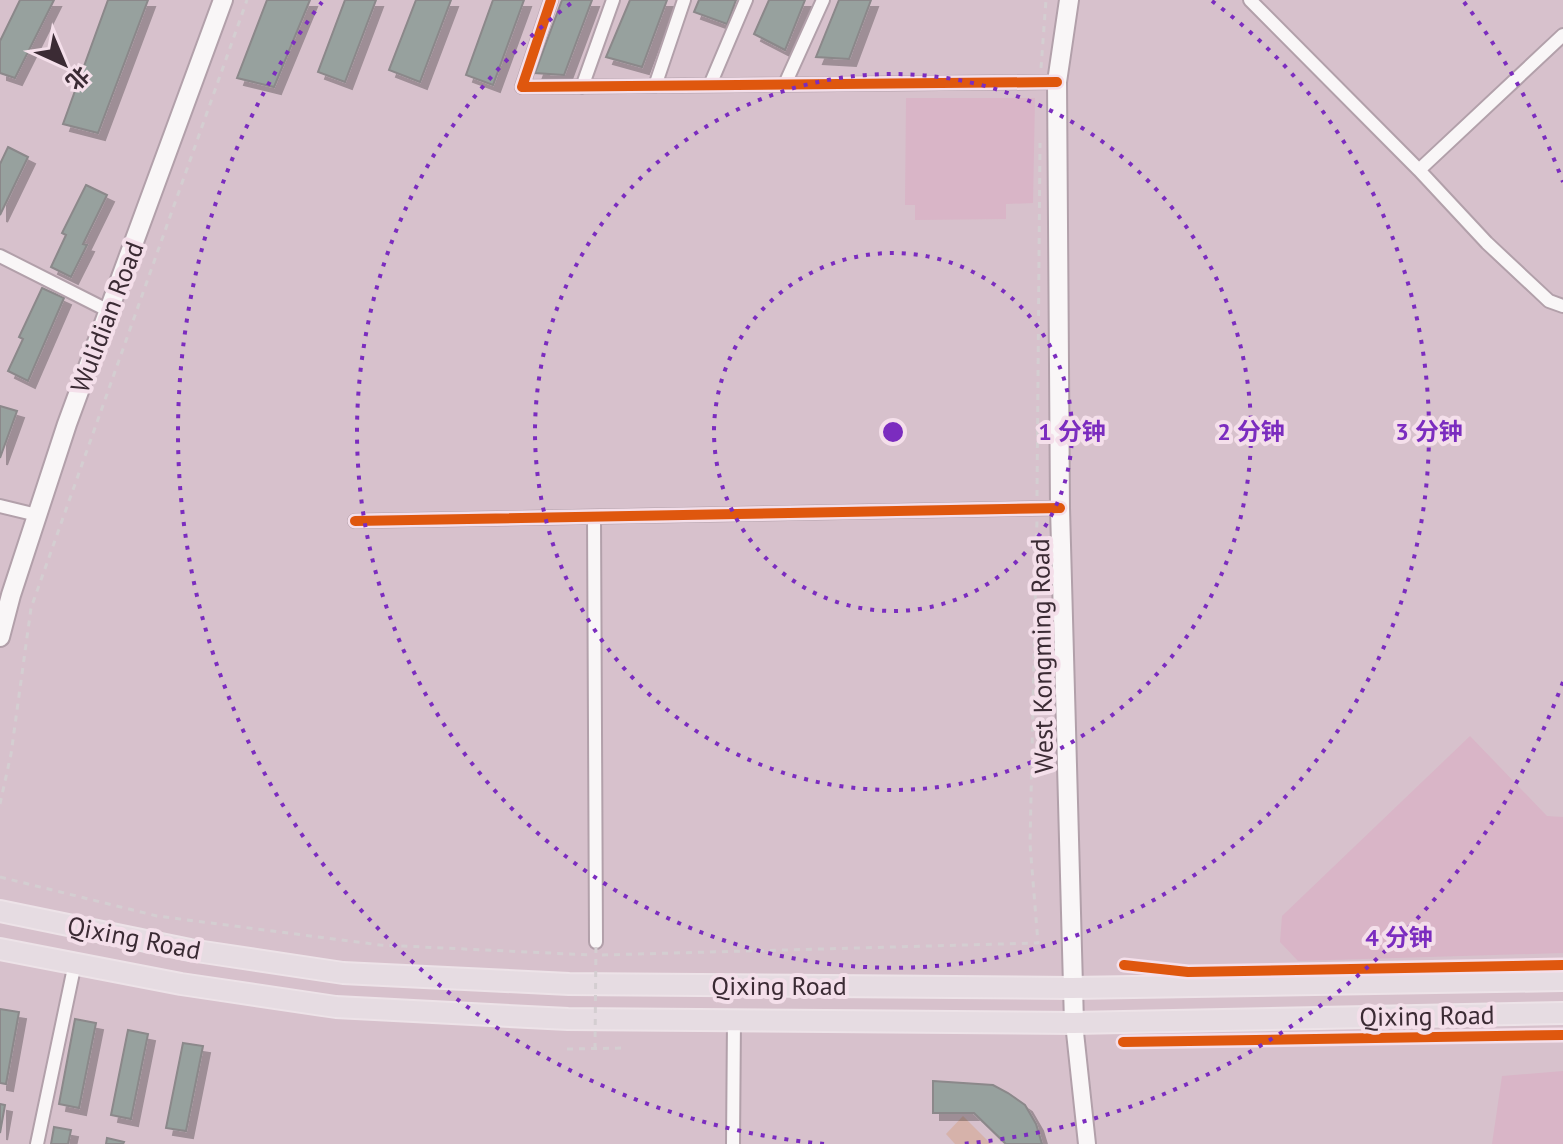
<svg xmlns="http://www.w3.org/2000/svg" width="1563" height="1144" viewBox="0 0 1563 1144" font-family="'PT Sans','Noto Sans SC',sans-serif">
<style>
.built{fill:#d9b5c7}
.green{fill:#d6b2aa}
.building{fill:#97a19e;stroke:#8b888a;stroke-width:2;filter:url(#shadow)}
.lines{fill:none;stroke-linecap:round;stroke-linejoin:round}
.minor-casing{stroke:#b2a0aa;stroke-width:16}
.tertiary-casing{stroke:#b2a0aa;stroke-width:20}
.secondary-casing{stroke:#b2a0aa;stroke-width:22}
.trunk-casing{stroke:#ede3e8;stroke-width:24}
.path{stroke:#d4ced1;stroke-width:3;stroke-dasharray:6 6;stroke-linecap:butt}
.minor{stroke:#f9f6f7;stroke-width:12}
.tertiary{stroke:#f9f6f7;stroke-width:16}
.secondary{stroke:#f9f6f7;stroke-width:18}
.trunk{stroke:#e6dce2;stroke-width:20}
.path-bridge{stroke:#d4ced1;stroke-width:3;stroke-dasharray:6 6;stroke-linecap:butt}
.cycleway-casing{stroke:#f4dfea;stroke-width:15}
.cycleway{stroke:#df570e;stroke-width:10}
.ring{fill:none;stroke:#7b2cbf;stroke-width:4;stroke-dasharray:4 8}
.labels{text-anchor:middle;stroke-width:8;stroke-linejoin:round;paint-order:stroke}
.street-label{font-size:26px;fill:#3b2b34;stroke:#f4dfea}
.centre{fill:#7b2cbf;stroke:#f4dfea;stroke-width:4}
.ring-label{font-size:24px;text-anchor:middle;font-weight:bold;fill:#7b2cbf;stroke:#f4dfea;stroke-width:8;stroke-linejoin:round;paint-order:stroke}
</style>
<defs>
<filter id="shadow"><feDropShadow dx="7" dy="7" stdDeviation="0" flood-color="#0004"/></filter>
</defs>
<rect width="100%" height="100%" fill="#d7c1cc"/>
<path class="built" d="M906 98H1035L1033 203 1006 204V219L915 220V205H905Z
M1470 736 1547 816 1563 817V953L1298 961 1280 942 1282 916Z
M1563 1071V1144H1492L1502 1076Z"/>
<path class="green" d="M963 1116 991 1144H955L946 1134Z"/>
<path class="building" d="M20 0H54L15 78 0 73V41Z
M108 0H148L98 133 63 124Z
M267 0H310L274 87 237 78Z
M345 0H376L345 82 318 72Z
M416 0H451L420 82 389 70Z
M493 0H524L493 85 466 75Z
M562 0H592L564 75 535 73Z
M630 0H667L642 67 606 57Z
M699 0H736L727 24 694 12Z
M769 0H805L785 50 754 34Z
M839 0H871L849 59 816 57Z
M8 147 28 157 0 215V164Z
M86 185 107 195 83 244 87 245 71 277 51 267 66 235 62 233Z
M42 288 64 298 28 381 8 371 23 339 19 337Z
M0 406 17 411 0 458Z
M0 1009 19 1012 6 1084 0 1083Z
M75 1019 96 1023 79 1108 59 1104Z
M128 1030 148 1034 131 1119 111 1115Z
M183 1043 203 1046 186 1131 166 1128Z
M933 1081 993 1085 1008 1093 1025 1105 1036 1124 1042 1144H1006L974 1113H933Z
M0 1104 5 1105 0 1133Z
M54 1127 71 1130 68 1144H51Z
M107 1138 124 1142 123 1144H106Z"/>
<g class="lines">
<g class="minor-casing">
<path id="minor" d="M551 0 522 87 1057 82
M1250 0 1419 170 1487 243 1549 301 1563 306
M785 84 823 0
M710 85 746 0
M655 86 684 0
M582 87 613 0
M1419 170 1563 35
M0 256 109 311
M0 506 37 515
M594 517 596 942
M355 521 1060 508
M37 1144 75 963
M733 1144 734 1020"/>
</g>
<g class="tertiary-casing">
<path id="tertiary" d="M1074 1023 1087 1144"/>
</g>
<g class="secondary-casing">
<path id="secondary" d="M1069 0 1057 82 1060 508 1074 1023
M0 637 11 595 67 424 223 0"/>
</g>
<g class="trunk-casing">
<path id="trunk" d="M0 911 190 950 343 973 569 984 1072 988 1563 980
M0 949 181 984 336 1007 568 1019 1074 1023 1563 1013"/>
</g>
<path class="path" d="M1041 68 1046 0
M1037 496 1040 143
M0 804 11 754 31 608 247 0
M0 877 157 916 380 945 591 955
M602 955 1038 943 1030 844 1037 519
M567 1049 625 1048"/>
<use href="#minor" class="minor"/>
<use href="#tertiary" class="tertiary"/>
<use href="#secondary" class="secondary"/>
<use href="#trunk" class="trunk"/>
<path class="path-bridge" d="M595 1049 596 942"/>
<g class="cycleway-casing">
<path id="cycleway" d="M551 0 522 87 1057 82
M355 521 1060 508
M1124 965 1188 972 1563 965
M1123 1042 1563 1035"/>
</g>
<use href="#cycleway" class="cycleway"/>
</g>
<g class="ring">
<circle cx="893" cy="432" r="179"/>
<circle cx="893" cy="432" r="358"/>
<path d="M1212 1A536 536 0 1 1 574 1"/>
<path d="M1563 682A715 715 0 0 1 962 1144M824 1144A715 715 0 0 1 322 2M1464 2A715 715 0 0 1 1563 182"/>
</g>
<g class="labels">
<g class="street-label">
<text transform="translate(107 317) rotate(-69)" y="9">Wulidian Road</text>
<text transform="translate(1042 656) rotate(-91)" y="9">West Kongming Road</text>
<text transform="translate(134 938) rotate(11)" y="9">Qixing Road</text>
<text x="779" y="995">Qixing Road</text>
<text transform="translate(1427 1016) rotate(-1)" y="9">Qixing Road</text>
</g>
</g>
<circle cx="893" cy="432" r="12" class="centre"/>
<g class="ring-label">
<text x="1072" y="440">1 分钟</text>
<text x="1251" y="440">2 分钟</text>
<text x="1429" y="440">3 分钟</text>
<text x="1399" y="946">4 分钟</text>
</g>
<g transform="translate(64 64) rotate(136)" stroke="#f4dfea" stroke-width="6" paint-order="stroke">
<path d="M0-6L14 30L0 20L-14 30Z" fill="#3b2b34"/>
<text y="-12" font-size="22" font-weight="bold" text-anchor="middle" fill="#3b2b34">北</text>
</g>
</svg>
